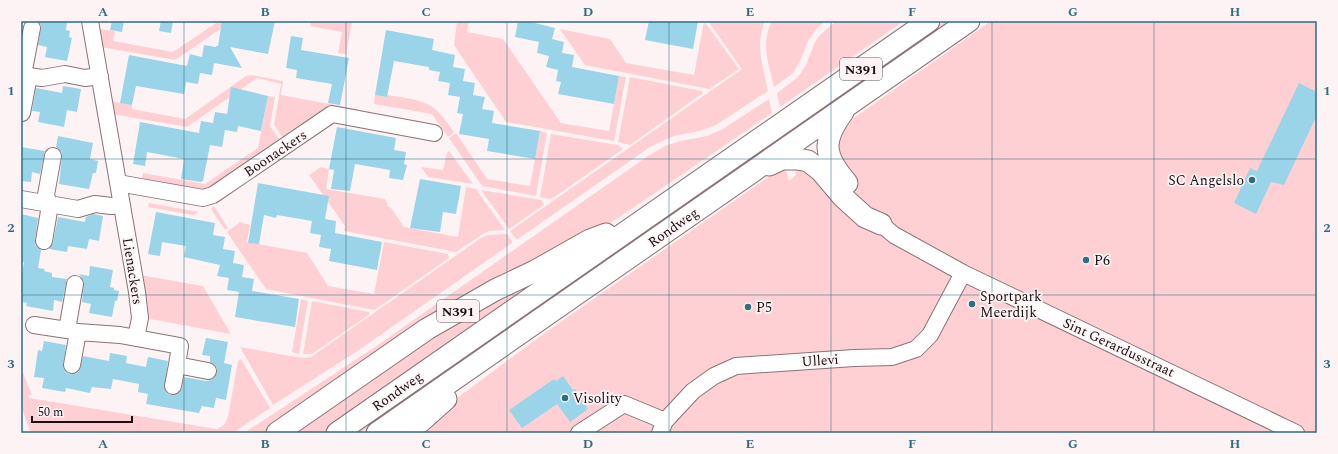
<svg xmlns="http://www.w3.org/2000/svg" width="1338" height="454" viewBox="0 0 1338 454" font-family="Spectral,serif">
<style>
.green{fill:#fed0d4}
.building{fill:#99d4e8}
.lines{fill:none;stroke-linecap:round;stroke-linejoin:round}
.minor-casing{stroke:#8a7375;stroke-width:18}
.major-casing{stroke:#8a7375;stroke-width:23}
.minor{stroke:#fff;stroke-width:16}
.major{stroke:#fff;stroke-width:21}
.grid{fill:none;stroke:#2e6e83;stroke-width:1;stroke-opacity:0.55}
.poi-dot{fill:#2e6e83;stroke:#fef3f4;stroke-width:1.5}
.labels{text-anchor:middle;stroke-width:3.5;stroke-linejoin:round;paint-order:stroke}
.shield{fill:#fef3f4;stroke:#5c5354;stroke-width:1}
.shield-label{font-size:13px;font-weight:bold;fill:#170f10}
.street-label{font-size:14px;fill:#170f10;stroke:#fef3f4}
.poi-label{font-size:14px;fill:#170f10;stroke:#fef3f4;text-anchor:start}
.neatline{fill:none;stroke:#2e6e83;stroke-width:1.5}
.grid-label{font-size:13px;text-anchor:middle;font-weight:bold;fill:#2e6e83}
</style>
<rect width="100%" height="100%" fill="#fef3f4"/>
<path class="green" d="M219 21H232L175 60 101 47 98 29 115 31 113 41 173 52Z
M303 21 352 22 346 54 338 53 342 32 310 26 311 23Z
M457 21H469L467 32 503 39 561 123 609 131 619 76 626 77 614 141 506 122 454 45Z
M704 21 739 69 709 89 585 65 560 29 610 39 626 63 694 75Z
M708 21H765C755 46 763 66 768 91L716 125 699 131 674 136 650 147 518 239H516L510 231 742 69Z
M772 21H826L818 27 808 41 801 59 793 73 774 87C769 65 760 43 772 21Z
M836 21H904L780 107 777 93 798 77 806 65 815 42 820 35Z
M945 21H951L360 433H355Z
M991 21H1317V433H414L457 398 545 333 771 175 785 168 789 181 796 175 794 167 805 168 837 143 845 126 851 120Z
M252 75 283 81 281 95 357 109 359 110 358 112 284 140 274 125 281 84 257 78 187 127 112 114 110 101 132 105V109L185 119 246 76Z
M630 77 702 91 703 93 630 145 618 142Z
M375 95 386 97 387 95C424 101 432 99 454 132L448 137 432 114 374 104Z
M268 96 275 97 270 126 280 140 213 187 205 190 198 189 142 179 143 173 205 184 258 148Z
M769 99 772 113 621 216 268 433H244L375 347 648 156 665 146 680 141 707 136 723 129Z
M540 131 547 133 536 196 482 186 449 138 456 133 487 179 530 186Z
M551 134 618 145 623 149 553 198 549 199 540 197Z
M449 151 473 184 428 177 421 167 443 170 447 153Z
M321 167 329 169 326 189 385 199 387 203V206L391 208 404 227 458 237 466 187 476 189 505 230 490 231 483 234 456 252 344 231 345 226 309 175Z
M481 190 541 200 543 202 544 205 509 229Z
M149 203 199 212 193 215 148 207Z
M214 206 228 228 225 230 211 209Z
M240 222 250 225 247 242 307 253 328 286 374 294 384 242 448 254 449 258 376 309 374 310 266 289 227 232Z
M507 234 512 241V243L359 350 273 405 240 347 302 358 311 357 481 238 488 235Z
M575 254 324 433H283L376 368Z
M140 275 203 286 231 334 150 319 147 316Z
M301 299 308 301 299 354 292 352Z
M312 301 369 312 370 314 312 354H303Z
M241 359 270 408 233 433H31L21 406V368L32 395H28L29 398 217 429 224 425 228 417 238 361Z"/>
<path class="building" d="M38 21H67L66 30 70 31 69 37 72 38 67 61 45 57 47 47 38 45 41 29V25Z
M112 21H124L122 32 110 30Z
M161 21H173L171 33 159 31Z
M222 21H275L268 54 230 47 242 68 214 63 212 75 200 73 198 84 186 82 184 94 136 86 132 105 120 103 129 55 187 66 190 54 202 57 204 45 216 47V46H218Z
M518 21H531V22L555 28 552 39 564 42 562 53 574 55 572 67 619 76 614 104 558 94 561 82 556 81 558 70 546 67 549 56 537 53 539 42 515 37Z
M649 21H698L693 49 645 40Z
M386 30 434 39 432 50 455 55 453 67 465 69 463 81 475 83 473 95 485 97 482 109 494 111 492 123 540 131 535 159 487 151 489 139 459 134 463 114 457 113 460 97 448 95 450 83 438 81 440 72 429 70V67L394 61 387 97 375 95Z
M291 36 303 38 301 50 349 58 340 105 328 103 332 84 296 78 297 70 286 68Z
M1299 83 1317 92V115L1284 185 1271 182 1256 214 1234 203 1250 168 1257 171Z
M63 86 81 89 77 112 67 110 64 127 38 122 40 112 32 111 36 88 62 93Z
M231 87 268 96 261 131 238 126 237 132 225 130 222 147 210 145 203 181 201 182 181 179 184 159 147 152 145 166 133 164 140 122 199 133 201 121 213 123 215 112 227 114Z
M337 127 396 138 394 150 406 152 404 164 407 165 403 180 389 178 390 170 355 164 350 191 331 189 334 170 329 169Z
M58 136 93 143 90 159 98 161 96 173H93L89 189 59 184 62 157V152L56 147Z
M21 147 45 151 40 174 32 172 31 182 21 181Z
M420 179 461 186 456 214 443 212 440 232 410 228Z
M258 183 329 196 325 219 336 221 335 233 382 242 377 270 329 261 331 249 319 247 321 235 310 233 312 221 277 215 276 218 264 215 259 244 248 243Z
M156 212 215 223 213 235 225 237 223 249 235 251 233 263 244 265 242 277 254 279 252 291 299 299 295 327 235 317 239 292 227 290 229 278 217 276 220 265 184 257 186 246 162 242 160 256 148 254Z
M21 214 38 218 35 240V245L41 250 38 268 45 269 44 271 52 273V277L67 279 62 302 54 300 53 311 26 306 27 303 21 302V280L24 262H21Z
M93 214 103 216 99 241 89 239 87 249 68 246 67 252 49 249 53 243 58 217 85 222 86 217Z
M90 266 113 270 110 287 114 288V290L119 291 117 301H115L112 317 89 313 91 304 82 302 84 281 79 274 89 276Z
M206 338 228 342 224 363 232 365 226 400 216 398 214 408 202 406 199 413 146 404 148 394 138 392 139 384 113 379 111 389 92 387 90 393 66 388 65 392 42 388 44 378 34 377 38 350 42 351 44 341 66 345 63 368 66 372 71 374H76L79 371 83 356 109 361 110 353 127 356 126 363 146 367 148 357 168 361 164 389 167 393 171 395H176L180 392 182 388 184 377 206 381 211 380 215 377 217 372V368L214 364 210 362V356L202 355Z
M563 376 573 390 575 389 588 409 570 422 557 404 522 428 509 410 554 379 556 381Z"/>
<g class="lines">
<g class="minor-casing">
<path id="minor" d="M90 21 137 292 140 318 136 338
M29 76 23 75 32 28
M22 113 29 76 42 78 65 74 85 78 100 76
M118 183 203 198 213 195 332 114 434 133
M21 199 49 204 46 195 53 156
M881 224 894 235 963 273 1296 433
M44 241 49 211V204L78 209 95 204 111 206 122 205
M75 284 67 330 78 332
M34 325 67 330
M72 365 78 332 120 335 180 346 177 365 208 371
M173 386 177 365
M579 433 624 404 665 421
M660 433 665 421 693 391 714 376 736 366 854 358 892 357 916 349 930 335 963 273"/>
</g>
<g class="major-casing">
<path id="major" d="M843 112C821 142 824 156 847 183
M769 165 782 159H798L808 161 821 171 843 197 865 217 881 224
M277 433 427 329 495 290 535 271 590 240 606 234
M337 433 929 21
M377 433 969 21
M408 433 446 399"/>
</g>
<use href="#minor" class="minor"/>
<use href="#major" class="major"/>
</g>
<path class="grid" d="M184 21V433M346 21V433M507 21V433M669 21V433M831 21V433M992 21V433M1154 21V433M21 159H1317M21 295H1317"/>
<g class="poi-dot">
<circle cx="1252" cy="180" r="4"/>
<circle cx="1086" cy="260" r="4"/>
<circle cx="972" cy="304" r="4"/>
<circle cx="748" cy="307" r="4"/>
<circle cx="565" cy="398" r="4"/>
</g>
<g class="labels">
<g class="shield">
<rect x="840" y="58" width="42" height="22" rx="3"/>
<rect x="437" y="300" width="42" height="22" rx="3"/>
</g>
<g class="shield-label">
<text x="861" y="74">N391</text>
<text x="458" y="316">N391</text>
</g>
<g class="street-label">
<text transform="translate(275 153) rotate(-34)" y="5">Boonackers</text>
<text transform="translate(673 227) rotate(-35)" y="5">Rondweg</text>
<text transform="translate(133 271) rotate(81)" y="5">Lienackers</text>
<text transform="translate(1119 347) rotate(25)" y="5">Sint Gerardusstraat</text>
<text transform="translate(820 360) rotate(-4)" y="5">Ullevi</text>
<text transform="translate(397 391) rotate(-35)" y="5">Rondweg</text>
</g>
<g class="poi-label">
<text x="1244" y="185" text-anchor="end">SC Angelslo</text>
<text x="1094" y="265">P6</text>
<text x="980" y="301">Sportpark<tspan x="980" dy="16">Meerdijk</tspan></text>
<text x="756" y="312">P5</text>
<text x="573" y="403">Visolity</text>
</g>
</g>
<rect width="1338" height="454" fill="none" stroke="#fef3f4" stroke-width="44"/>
<path d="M32 416v6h100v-6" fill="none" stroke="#170f10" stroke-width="2"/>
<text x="38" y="416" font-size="12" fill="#170f10" stroke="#fef3f4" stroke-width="3" paint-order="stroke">50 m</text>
<rect x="22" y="22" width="1294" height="410" class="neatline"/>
<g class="grid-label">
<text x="103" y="16">A</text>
<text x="265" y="16">B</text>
<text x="426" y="16">C</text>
<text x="588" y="16">D</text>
<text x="750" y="16">E</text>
<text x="912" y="16">F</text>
<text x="1073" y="16">G</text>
<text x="1235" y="16">H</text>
<text x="11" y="95">1</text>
<text x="1327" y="95">1</text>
<text x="11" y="232">2</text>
<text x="1327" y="232">2</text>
<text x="11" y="368">3</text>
<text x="1327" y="368">3</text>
<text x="103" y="448">A</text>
<text x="265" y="448">B</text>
<text x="426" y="448">C</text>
<text x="588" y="448">D</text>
<text x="750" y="448">E</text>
<text x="912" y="448">F</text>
<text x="1073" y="448">G</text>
<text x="1235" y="448">H</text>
</g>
</svg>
